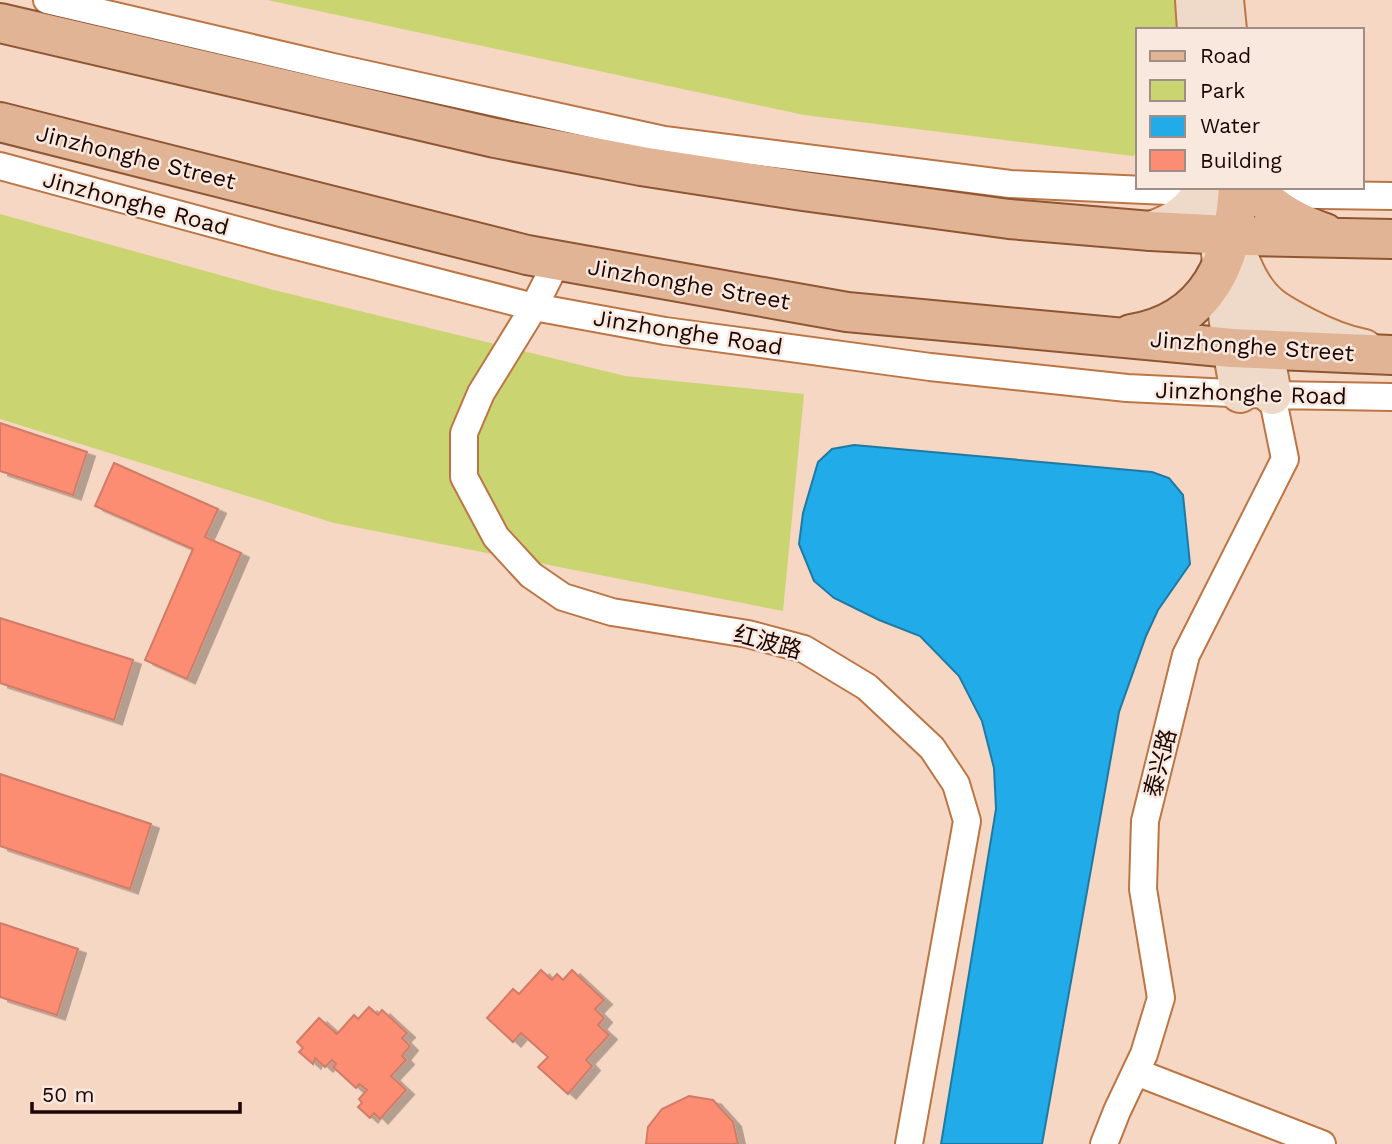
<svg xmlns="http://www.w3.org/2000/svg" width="1392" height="1144" viewBox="0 0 1392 1144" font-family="'Work Sans','Noto Sans SC',sans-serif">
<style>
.green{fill:#cad571}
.water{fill:#21abe8;stroke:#2079a2;stroke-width:2}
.building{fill:#fc8d73;stroke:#d07c68;stroke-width:2;filter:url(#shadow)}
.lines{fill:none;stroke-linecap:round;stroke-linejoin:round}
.street-casing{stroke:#bc7645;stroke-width:30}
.secondary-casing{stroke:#bc7645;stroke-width:42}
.primary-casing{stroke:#8e5633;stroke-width:42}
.street{stroke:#fff;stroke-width:26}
.secondary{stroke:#efdaca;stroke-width:38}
.primary{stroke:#e0b495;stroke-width:38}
.labels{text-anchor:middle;stroke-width:5;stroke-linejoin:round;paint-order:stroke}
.street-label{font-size:23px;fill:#1c0400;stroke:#f8e8de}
</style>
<defs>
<filter id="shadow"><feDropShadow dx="8" dy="4.5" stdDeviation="0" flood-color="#0004"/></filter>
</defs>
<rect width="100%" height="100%" fill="#f6d7c4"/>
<path class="green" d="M267 0H1179L1182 30H1138V152L1133 156 804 115Z
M0 214 274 290 625 376 804 394 783 611 334 523 0 419Z"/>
<path class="water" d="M854 445 1152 472 1169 478 1183 495 1190 564 1158 610 1146 636 1119 712 1042 1144H941L996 809 994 768 982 721 959 676 920 636 879 620 834 598 814 581 799 544 803 513 818 462 832 449Z"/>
<path class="building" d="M0 423 87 452 73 495 0 471Z
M114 463 218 509 205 537 241 553 187 679 145 660 193 549 95 506Z
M0 618 133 660 114 720 0 683Z
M0 774 151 824 130 889 0 846Z
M0 923 78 949 57 1015 0 997Z
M541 970 552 980 557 974 563 980 572 970 604 1000 595 1009 604 1018 598 1025 609 1035 586 1060 592 1066 568 1094 538 1067 548 1057 521 1033 513 1042 487 1018 513 989 519 994Z
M369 1007 378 1015 382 1010 407 1033 402 1038 410 1046 402 1056 406 1060 391 1076 406 1090 380 1119 374 1113 370 1118 358 1107 362 1103 359 1099 367 1090 359 1084 356 1088 333 1067 336 1064 332 1060 325 1067 315 1058 313 1064 299 1052 303 1048 297 1042 319 1018 337 1034 354 1015 358 1019Z
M689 1096 713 1100 733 1122 738 1144H646L648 1127 662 1109Z"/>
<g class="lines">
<g class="street-casing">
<path id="street" d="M47 0 333 67 664 140 1010 184 1213 193
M0 166 277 241 534 307 665 331 930 367 1127 388 1272 395 1392 397
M1255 194 1392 196
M557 261 534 307 481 393 464 433V477L496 537 531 575 563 597 612 612 748 634 804 649 867 687 932 748 956 784 967 821 909 1144
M1136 1072 1322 1144
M1104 1144 1117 1111 1144 1054 1161 998 1143 889 1145 821 1186 655 1285 459 1272 395"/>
</g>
<g class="secondary-casing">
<path id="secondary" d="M1195 0 1197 30
M1224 0 1227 30
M1218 187C1230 225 1238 280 1270 306 1280 314 1292 320 1303 326 1322 336 1343 345 1364 349
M1151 231C1175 223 1194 211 1204 187
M1220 245 1232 348 1240 393
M1258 318 1272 395"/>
</g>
<g class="primary-casing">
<path id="primary" d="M0 23 495 138 641 166 803 191 1009 219 1151 231 1247 236 1392 239
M0 122 527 255 847 312 1232 348 1392 355
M1252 187C1271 209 1298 224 1325 233
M1131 334C1209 322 1234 258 1238 187"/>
</g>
<use href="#street" class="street"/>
<use href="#secondary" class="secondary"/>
<use href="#primary" class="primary"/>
</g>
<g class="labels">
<g class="street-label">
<text transform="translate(136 157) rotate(14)" y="8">Jinzhonghe Street</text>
<text transform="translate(136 203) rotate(15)" y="8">Jinzhonghe Road</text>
<text transform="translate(689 284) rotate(10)" y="8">Jinzhonghe Street</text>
<text transform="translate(688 332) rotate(9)" y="8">Jinzhonghe Road</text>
<text transform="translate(1252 346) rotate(4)" y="8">Jinzhonghe Street</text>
<text transform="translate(1251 393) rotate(2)" y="8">Jinzhonghe Road</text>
<text transform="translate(768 642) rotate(15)" y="8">红波路</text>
<text transform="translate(1160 763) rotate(-76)" y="8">泰兴路</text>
</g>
</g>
<rect x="1136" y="28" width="228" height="161" fill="#f8e8de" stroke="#a08d85" stroke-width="2"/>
<rect x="1150" y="51" width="35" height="10" fill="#e0b495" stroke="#a08d85" stroke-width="2"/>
<text x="1200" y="63" font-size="21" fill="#1c0400">Road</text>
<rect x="1150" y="80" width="35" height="21" fill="#cad571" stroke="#a08d85" stroke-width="2"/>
<text x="1200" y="98" font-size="21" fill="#1c0400">Park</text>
<rect x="1150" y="116" width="35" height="21" fill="#21abe8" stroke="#a08d85" stroke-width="2"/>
<text x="1200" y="133" font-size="21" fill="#1c0400">Water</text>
<rect x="1150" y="150" width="35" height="21" fill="#fc8d73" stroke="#a08d85" stroke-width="2"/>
<text x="1200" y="168" font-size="21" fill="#1c0400">Building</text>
<path d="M32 1102v10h208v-10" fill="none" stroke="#1c0400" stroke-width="3.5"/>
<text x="42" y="1102" font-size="21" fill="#1c0400" stroke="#f8e8de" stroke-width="5" paint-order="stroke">50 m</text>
</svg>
